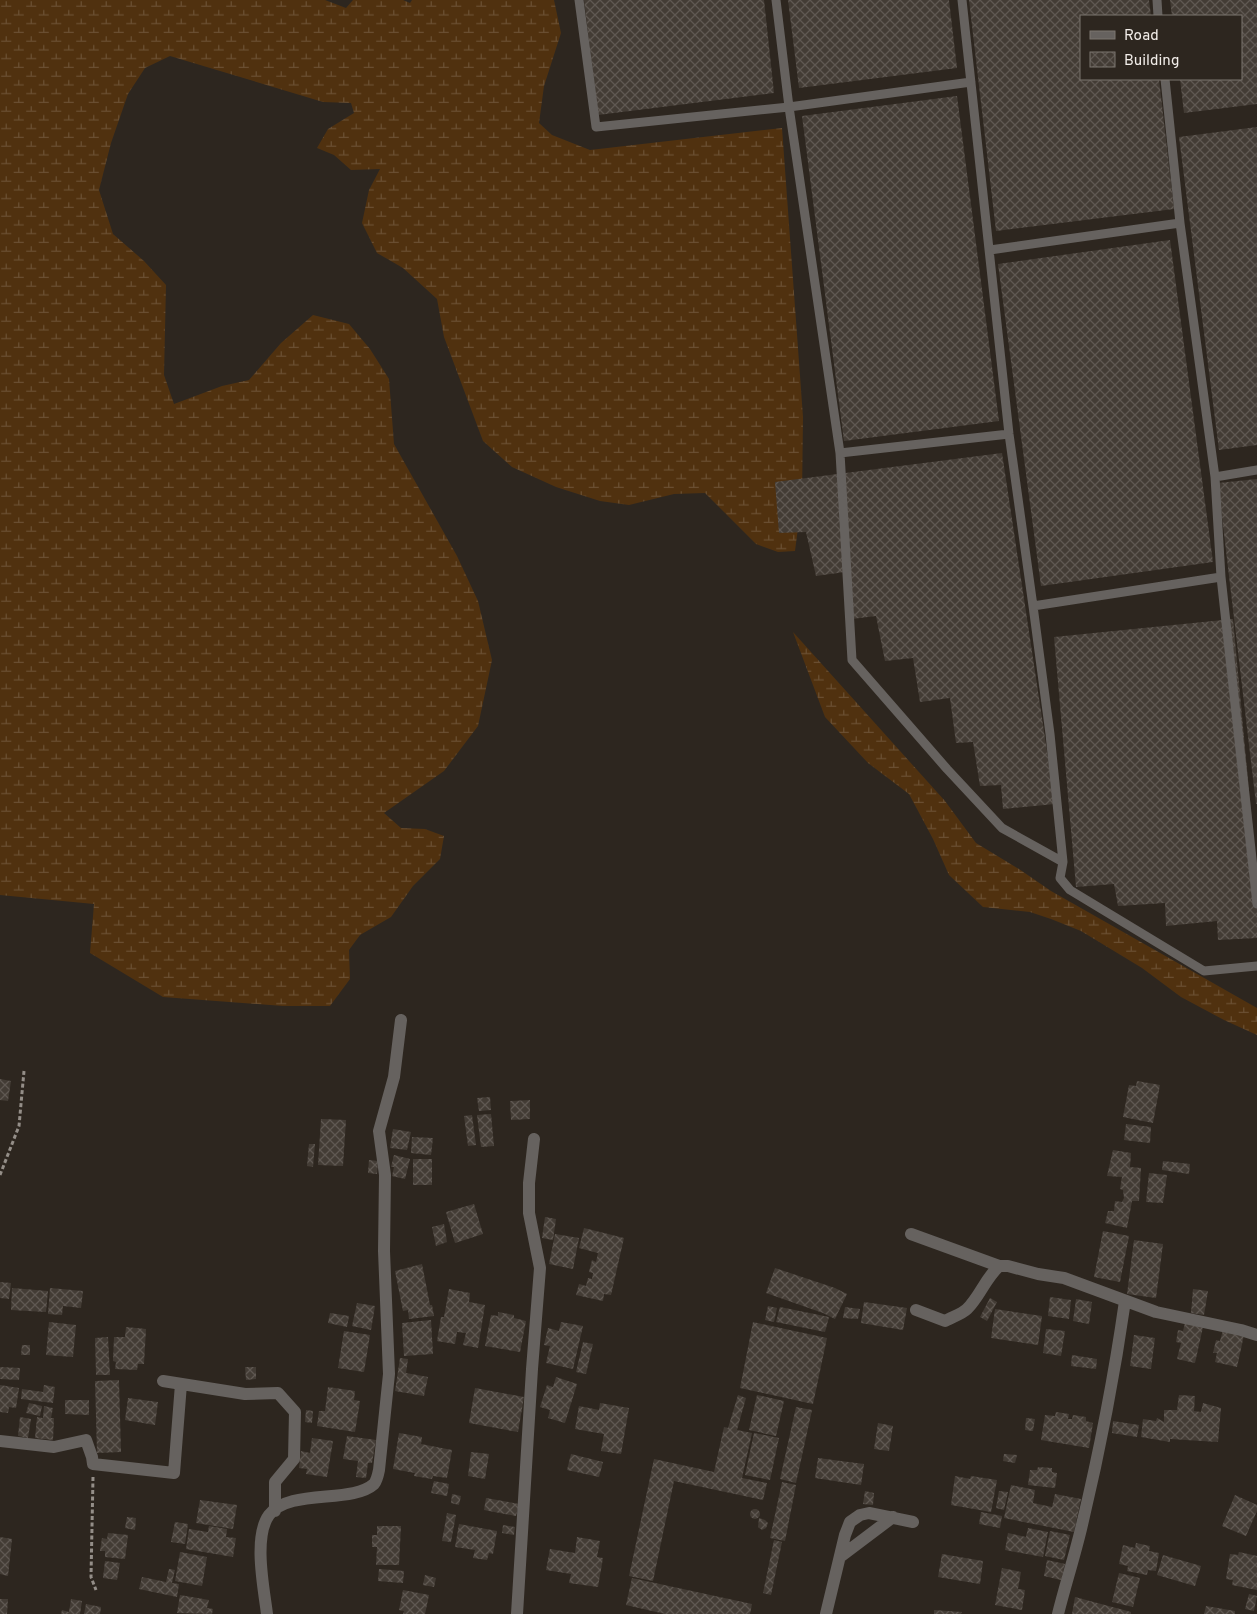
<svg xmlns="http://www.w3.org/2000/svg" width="1257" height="1614" viewBox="0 0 1257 1614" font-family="Overpass,sans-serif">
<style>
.wetland{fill:url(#wetland-marsh)}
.building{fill:url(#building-cross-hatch)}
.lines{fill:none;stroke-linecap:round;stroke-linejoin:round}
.path{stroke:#948e88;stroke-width:3;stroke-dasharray:4 2.5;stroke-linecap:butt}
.service{stroke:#66625f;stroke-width:9}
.minor{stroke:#66625f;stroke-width:12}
</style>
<defs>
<pattern id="wetland-marsh" width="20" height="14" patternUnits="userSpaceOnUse" patternTransform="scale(1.25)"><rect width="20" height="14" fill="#50310f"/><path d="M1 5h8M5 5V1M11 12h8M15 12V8" fill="none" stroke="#6a4f32"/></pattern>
<pattern id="building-cross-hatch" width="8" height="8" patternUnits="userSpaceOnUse" patternTransform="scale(1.25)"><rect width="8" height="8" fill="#433c35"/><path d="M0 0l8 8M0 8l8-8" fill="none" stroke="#5f5852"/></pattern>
</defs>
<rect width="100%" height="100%" fill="#2d261f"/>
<path class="wetland" d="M0 0H325L346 8 353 0H403L410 3 412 0H554L561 33 544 86 539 123 552 135 590 150 782 128 803 417 802 497 795 551 778 552 756 544 705 493 674 494 629 505 600 501 556 487 512 467 483 441 444 337 437 299 403 268 377 253 362 223 369 190 380 169 351 170 334 155 317 148 328 129 354 113 351 103 323 102 170 56 145 68 128 94 111 143 99 190 113 234 144 261 166 285 164 375 174 404 222 386 249 380 281 343 313 315 349 324 370 349 389 379 394 444 457 556 478 601 492 660 478 726 444 771 384 813 401 828 425 829 444 836 440 859 413 886 391 917 360 935 349 950 350 979 330 1006H283L163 997 90 953 94 904 0 895Z
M793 632 945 801 976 843 1019 869 1051 891 1257 1008V1035L1224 1020 1181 997 1142 968 1081 931 1051 919 1030 912 983 907 949 875 933 839 909 794 868 763 825 717Z"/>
<path class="building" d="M584 0H764L774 93 598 115Z
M788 0H949L957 68 799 88Z
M969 0H1149L1151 16H1081V79H1159L1174 209 996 231Z
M1170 0H1257V104L1184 113 1180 79H1241V16H1172Z
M957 96 999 421 844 441 802 116Z
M1257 127V445L1219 450 1179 137Z
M1170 240 1213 562 1041 586 998 264Z
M1002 453 1055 804 1003 809 1001 785 980 786 973 742 956 743 950 698 920 702 913 658 885 661 876 616 852 619 845 572 816 576 806 532 779 533 775 482Z
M1257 479V804H1256L1218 483Z
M1233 619 1257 876V938L1218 940 1217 921 1166 926 1165 903 1118 906 1114 884 1076 887 1054 637Z
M0 1079 11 1081 8 1101 0 1100Z
M1137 1081 1160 1085 1153 1123 1123 1117 1129 1085 1136 1086Z
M490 1097 491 1110 479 1111 477 1098Z
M530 1100V1119L511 1120 510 1101Z
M491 1114 494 1146 481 1147 477 1115Z
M472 1115 476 1145 468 1146 464 1116Z
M321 1119 346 1120 343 1166 318 1165Z
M1126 1124 1151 1127 1150 1143 1124 1140Z
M393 1129 411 1132 407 1150 390 1148Z
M412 1137 433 1138 431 1155 411 1153Z
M309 1144H315L313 1167 307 1166Z
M1113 1150 1131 1153 1130 1167 1141 1168 1139 1201H1132L1127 1228 1105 1223 1108 1211H1114L1115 1201 1122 1202 1124 1198 1123 1190 1120 1189 1122 1177 1107 1176Z
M394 1155 410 1159 405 1179 392 1176 394 1167H391Z
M413 1159H432V1185H413Z
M369 1160 378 1161 377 1174 368 1173Z
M1163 1161 1190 1164 1189 1174 1162 1170Z
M1149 1173 1167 1175 1163 1203 1146 1202Z
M474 1204 483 1234 455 1243 446 1212Z
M545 1217 556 1219 553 1240 542 1238Z
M444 1224 447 1242 436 1246 432 1227Z
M584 1228 624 1238 611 1295 604 1294 603 1301 576 1295 579 1284 586 1286 588 1278 592 1279 593 1273 589 1272 592 1260 596 1262 598 1253 579 1248Z
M1103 1231 1129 1236 1120 1282 1094 1277Z
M555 1234 579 1238 573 1269 549 1264Z
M1134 1240 1163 1244 1156 1298 1127 1294Z
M422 1264 430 1305H432L434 1316 409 1319 408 1310 403 1311 395 1271Z
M775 1268 835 1288 847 1294 835 1319 823 1313 766 1293Z
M0 1282 11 1283 9 1299 0 1298Z
M12 1288 48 1291 46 1312 11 1310Z
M50 1288 83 1291 81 1308 63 1306 62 1315 48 1314Z
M449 1289 470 1293 469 1302 485 1305 478 1348 463 1345 466 1333 457 1332 455 1344 437 1341 441 1317H444Z
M1193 1289 1208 1291 1204 1315 1191 1313Z
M1050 1297 1071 1300 1069 1319 1048 1316Z
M990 1298 997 1302 987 1321 980 1317Z
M1076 1299 1092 1302 1089 1324 1073 1321Z
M864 1302 907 1308 903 1330 861 1323Z
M357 1303 375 1306 371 1330 352 1326Z
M768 1306 777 1308 774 1322 765 1320Z
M780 1307 829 1317 825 1332 776 1322Z
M845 1307 860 1309 858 1319 843 1318Z
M995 1309 1042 1316 1038 1345 991 1338Z
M498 1312 514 1315V1318L526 1321 520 1352 485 1346 491 1315 498 1316Z
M330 1313 349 1316 347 1327 328 1323Z
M431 1320 433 1354 404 1356 402 1323Z
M49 1322 76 1325 73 1357 46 1355Z
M561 1322 583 1326 573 1369 546 1363 550 1346 544 1345 548 1328 559 1331Z
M753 1322 827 1338 813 1404 740 1388Z
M1185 1323 1203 1327 1195 1363 1177 1359 1181 1343 1176 1342 1178 1330 1183 1331Z
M126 1327 146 1329 144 1364H138L137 1370 115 1369 116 1362 113 1361 114 1337H125Z
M1046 1329 1065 1331 1061 1356 1043 1353Z
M1223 1330 1244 1335 1237 1367 1215 1362 1217 1353H1213L1216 1340 1220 1341Z
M344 1331 370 1335 364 1372 338 1368Z
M1134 1335 1155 1338 1151 1369 1130 1366Z
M108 1337 110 1375H96L95 1338Z
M583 1342 593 1344 586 1374 576 1372Z
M22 1345H30V1355H21Z
M1072 1355 1097 1359 1096 1369 1071 1366Z
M400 1358 408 1359 406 1373 428 1377 424 1396 395 1391Z
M0 1367 20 1368 19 1380 0 1379Z
M245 1367H256V1379L246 1380Z
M556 1377 577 1384 565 1423 548 1418 550 1410 540 1407 547 1385 553 1387Z
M119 1380 121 1452 97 1453 95 1381Z
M0 1385 19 1388 16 1408 9 1407 8 1413 0 1412Z
M44 1385 55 1387 53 1403 21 1399 22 1389 43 1392Z
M328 1387 355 1391 354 1400 360 1401 355 1432 317 1426 319 1411H325Z
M475 1388 524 1397 518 1432 469 1423Z
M738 1395 746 1398 737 1430 752 1433 742 1478 767 1483 763 1500 674 1481 653 1581 629 1576 654 1459 714 1472 724 1427 728 1428Z
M757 1395 784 1401 776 1436 749 1430Z
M1179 1395 1195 1396 1194 1411 1201 1412 1203 1403 1221 1408 1218 1442 1170 1439V1442L1141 1437 1143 1419 1156 1421 1157 1418 1164 1422V1410H1177Z
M128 1398 158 1402 155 1425 125 1420Z
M65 1400H89V1415L65 1414Z
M29 1403 42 1406 40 1416 26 1413Z
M600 1403 629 1408 621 1454 601 1451 604 1434 575 1429 579 1406 599 1410Z
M44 1406 53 1408 51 1418H54L53 1440 35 1438 37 1417 43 1418Z
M796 1407 812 1410 796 1483 780 1479Z
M306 1410 313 1411 312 1423 305 1422Z
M1056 1412 1069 1414 1068 1419H1072L1073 1415 1086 1417V1421L1093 1423 1089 1448 1041 1440 1045 1415 1055 1416Z
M20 1417 31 1419 28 1438 18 1436Z
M1026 1418 1035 1419 1033 1431 1025 1430Z
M1113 1421 1139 1425 1137 1437 1112 1433Z
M878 1423 893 1426 889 1451 874 1449Z
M399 1433 422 1437 421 1444 452 1450 447 1478 433 1476 432 1479 414 1476 415 1473 393 1469Z
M754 1433 779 1438 770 1480 745 1475Z
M347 1436 376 1440 372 1463H368L366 1478 356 1477 358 1461 343 1459Z
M312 1438 333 1441 327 1477 306 1474 307 1469 299 1468 301 1451 310 1453Z
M471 1452 489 1454 485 1479 468 1476Z
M571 1454 603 1462 599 1477 567 1470Z
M1004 1454 1017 1455 1015 1463 1003 1461Z
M818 1458 864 1464 861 1485 815 1478Z
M1038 1467 1052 1468V1472L1057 1473 1055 1488 1028 1485 1030 1470H1037Z
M955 1476 970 1479 971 1476 997 1480 991 1512 951 1505Z
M434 1481 449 1484 447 1496 431 1493Z
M782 1482 796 1485 785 1541 770 1538Z
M1011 1485 1035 1490 1033 1503 1052 1507 1055 1494 1081 1499 1074 1532 1004 1518Z
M865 1491 874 1493 873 1505 863 1504Z
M999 1491 1008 1492 1004 1510 996 1508Z
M452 1494 461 1496 459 1505 451 1503Z
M1235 1495 1257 1505V1511L1246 1536 1222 1526Z
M486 1498 519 1504 516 1516 484 1510Z
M200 1500 237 1505 233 1529 196 1523Z
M750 1514a5 5 0 1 1 10 0a5 5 0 1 1-10 0Z
M981 1512 1002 1516 1000 1528 979 1524Z
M447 1513 456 1515 451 1542 442 1541Z
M127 1517 136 1518 135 1530 125 1528Z
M759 1518 765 1520 768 1523 766 1528 762 1530 758 1527Z
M175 1522 188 1524 185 1544 171 1542Z
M459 1524 497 1531 493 1554 489 1553 487 1560 473 1558 475 1550 455 1547Z
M503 1525 515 1527 514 1535 502 1533Z
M209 1526 227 1529 226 1537 236 1538 233 1557 186 1549 189 1529 208 1532Z
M377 1526H401L399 1565H376L377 1547H372V1535H377Z
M1028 1528 1048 1532 1043 1557 1005 1550 1008 1533 1026 1537Z
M1050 1531 1070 1535 1064 1560 1045 1556Z
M108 1533 128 1535 125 1559 105 1557V1551H100L102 1538 107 1539Z
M0 1537 12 1539 8 1576 0 1574Z
M577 1537 600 1541 597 1557 603 1558 598 1587 569 1583 571 1574 546 1570 550 1549 575 1553Z
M774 1540 782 1542 771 1595 763 1593Z
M1136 1543 1150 1546 1149 1551 1159 1553 1156 1571 1148 1570 1147 1575 1127 1571 1128 1566 1119 1564 1123 1545 1135 1548Z
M180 1552 207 1557 202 1586 175 1581Z
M1239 1552 1257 1556V1590L1232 1585 1233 1580 1226 1579 1230 1554 1238 1555Z
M942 1554 983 1561 980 1584 938 1577Z
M1163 1555 1201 1566 1195 1586 1157 1575Z
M1047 1560 1065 1564 1061 1580 1044 1576Z
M105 1561 120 1563 117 1580 103 1578Z
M1002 1568 1021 1572 1018 1589 1025 1590 1022 1610 995 1605Z
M169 1569 175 1570 172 1583 179 1584 177 1597 139 1589 142 1577 166 1582Z
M379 1569 404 1571 403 1583 378 1581Z
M1119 1573 1140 1578 1133 1607 1112 1602Z
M425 1575 436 1578 434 1587 423 1585Z
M632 1578 752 1604 750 1614H665L626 1605Z
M403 1590 429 1595 425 1614H403L404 1611 399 1610Z
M1249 1594 1257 1596 1254 1611 1245 1609Z
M180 1595 209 1600 207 1608 213 1609 212 1614 177 1613Z
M1075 1597 1131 1612V1614H1072Z
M0 1599H8L7 1614H0Z
M71 1599 82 1601 80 1614H61L62 1610 69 1612Z
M86 1604 101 1607 100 1614H84Z
M1206 1606 1235 1611V1614H1204Z
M934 1610 962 1612 961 1614H934Z"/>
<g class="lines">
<path class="path" d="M0 1175 19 1126 24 1071
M93 1477 91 1577 96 1590"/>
<path class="service" d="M579 0 596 127 789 107 971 82
M776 0 789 107 840 453 1009 434
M962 0 1009 434 1033 606 1221 577 1215 477 1180 223 1165 79
M1157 0 1158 16
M990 250 1180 223
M840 453 852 660 947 769 1002 828 1063 862 1060 878 1070 890 1204 971 1257 966
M1215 477 1257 470
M1221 577 1257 904
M1033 606 1050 734 1063 862"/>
<path class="minor" d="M911 1234 999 1266
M916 1310 945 1321C952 1317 962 1314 967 1309 980 1296 985 1279 999 1266H1008L1038 1274 1064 1278 1156 1312 1241 1330 1257 1335
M163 1381 245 1394 278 1393 295 1412 294 1459 275 1482V1511
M0 1441 54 1447 86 1440 92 1457 93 1464 174 1473 181 1384
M840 1557 893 1517
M267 1614C264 1589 253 1537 269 1515 289 1488 352 1504 374 1484 377 1480 378 1475 379 1470L389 1374 384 1251 385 1175 379 1131 394 1077 401 1020
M517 1614 532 1369 540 1268 529 1213V1183L534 1139
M826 1614 845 1535 850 1522 860 1515 869 1513 913 1522
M1058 1614C1065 1586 1074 1558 1081 1529 1099 1454 1114 1378 1125 1301"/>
</g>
<rect x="1080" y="15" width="162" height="65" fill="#2d261f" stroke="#7c7670"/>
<rect x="1090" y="31" width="25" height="8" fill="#66625f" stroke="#7c7670"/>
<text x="1124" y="40" font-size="15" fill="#f2ede9">Road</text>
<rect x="1090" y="52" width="25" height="15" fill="url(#building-cross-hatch)" stroke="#7c7670"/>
<text x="1124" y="65" font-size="15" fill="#f2ede9">Building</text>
</svg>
